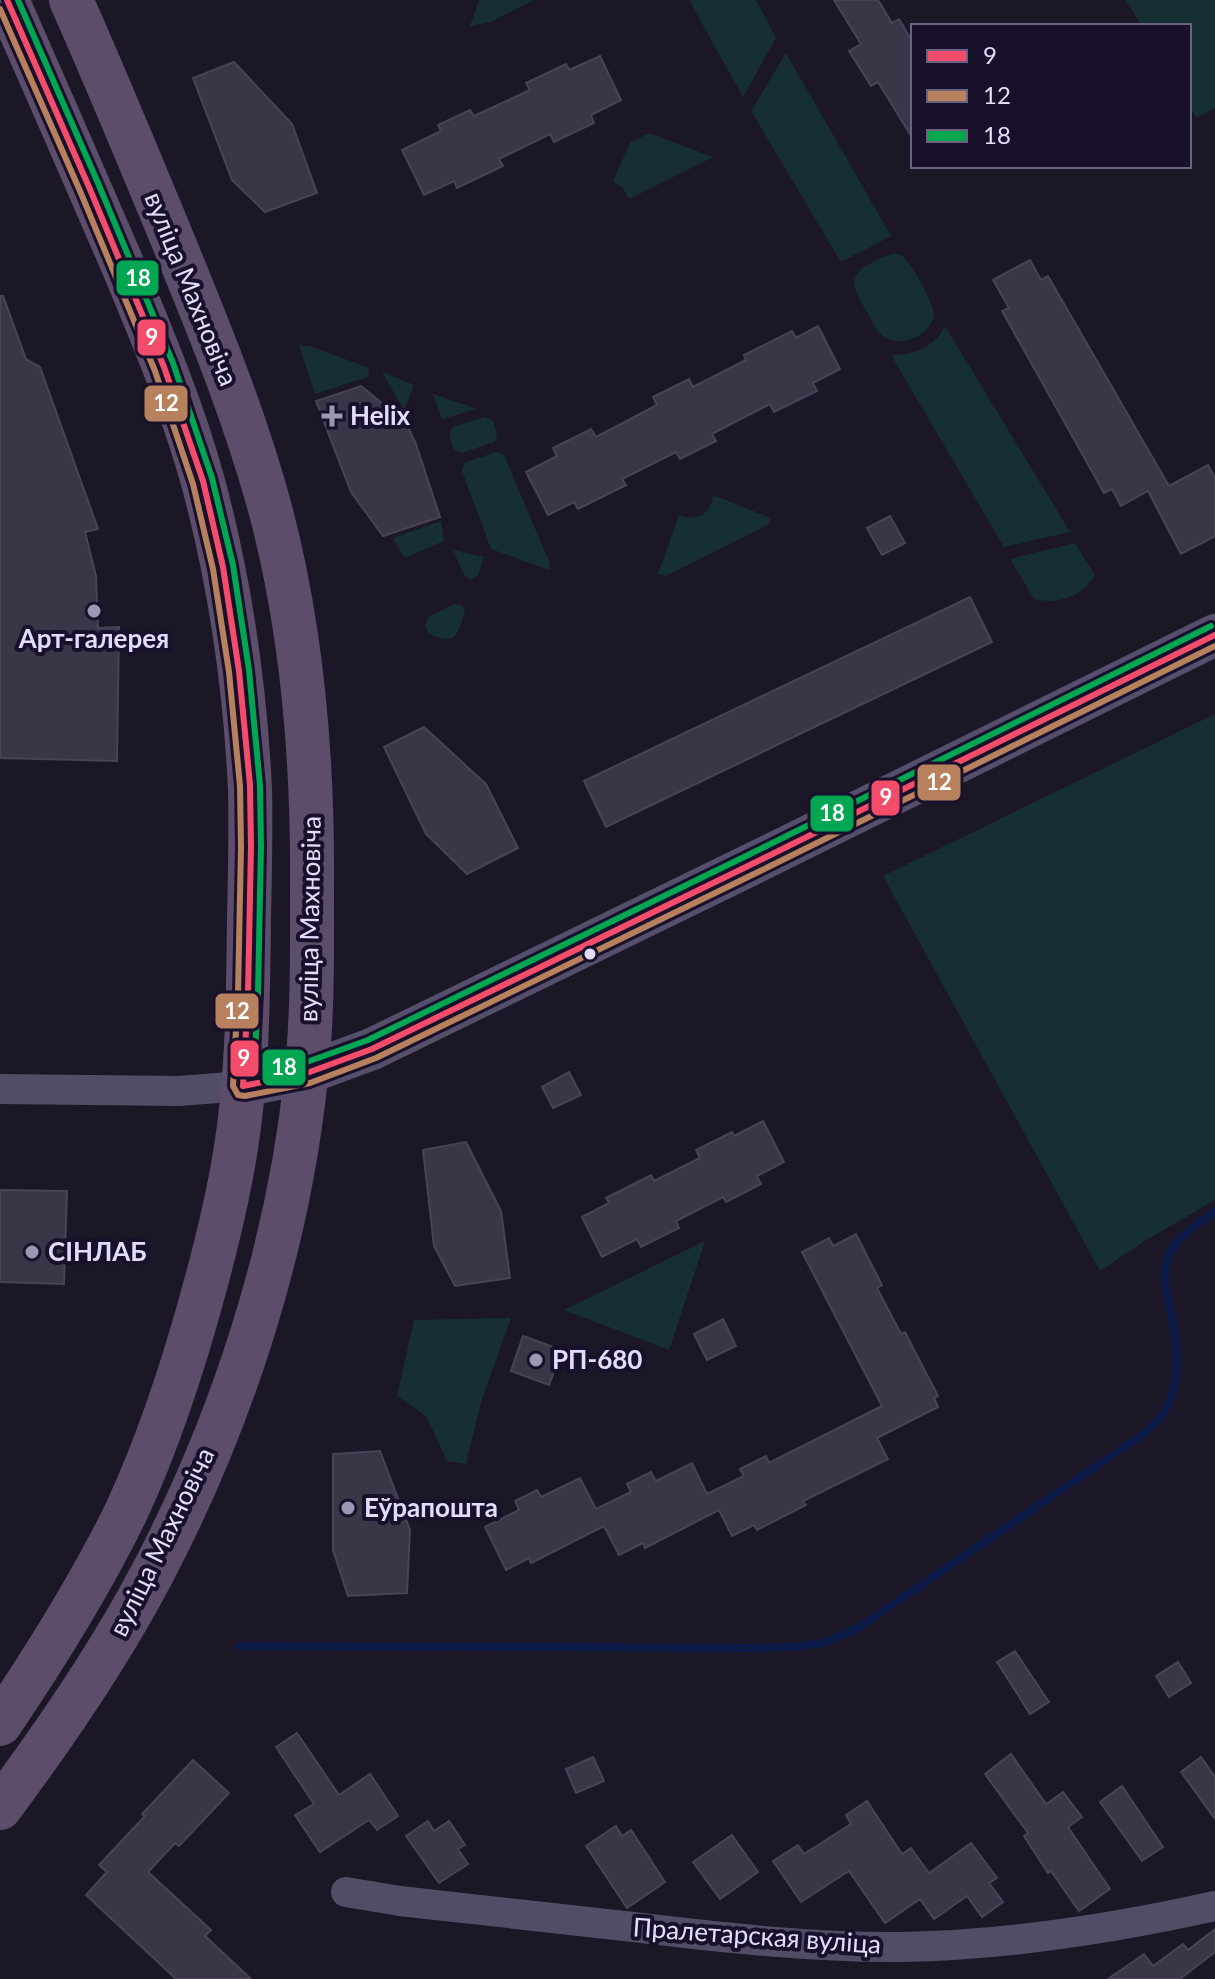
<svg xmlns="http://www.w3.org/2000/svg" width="1215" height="1979" viewBox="0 0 1215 1979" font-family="Lato,sans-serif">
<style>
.green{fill:#152f34}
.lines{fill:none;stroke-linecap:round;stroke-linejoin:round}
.stream{stroke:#0c1a48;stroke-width:8}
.building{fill:#3b3647;stroke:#494258;stroke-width:2}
.street{stroke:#514d66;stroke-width:30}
.secondary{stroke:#554f6c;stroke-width:42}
.primary{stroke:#5c4d6b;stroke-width:44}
.bus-1-casing{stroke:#19112c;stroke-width:12}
.bus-2-casing{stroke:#19112c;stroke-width:12}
.bus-3-casing{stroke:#19112c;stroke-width:12}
.bus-1{stroke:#f44d6c;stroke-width:6}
.bus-2{stroke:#b6815c;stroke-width:6}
.bus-3{stroke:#00a651;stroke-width:6}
.poi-dot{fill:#9e97b3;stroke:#19112c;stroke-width:3}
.bus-dot{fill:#e4dcff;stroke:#19112c;stroke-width:3}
.labels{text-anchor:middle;stroke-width:8;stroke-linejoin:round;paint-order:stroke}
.street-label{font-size:26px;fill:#e4dcff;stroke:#19112c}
.poi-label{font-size:26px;font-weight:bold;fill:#e4dcff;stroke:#19112c;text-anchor:start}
.line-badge{stroke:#19112c;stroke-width:3}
.badge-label{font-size:22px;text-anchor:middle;font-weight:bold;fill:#fff}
</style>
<rect width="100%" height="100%" fill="#1c1726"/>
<path class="green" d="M479 0H534L490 22 470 26Z
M689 0H756L776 38 743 97Z
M1126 0H1215V108L1196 118 1189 105V26H1142Z
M786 53 891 236 841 262 751 111Z
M649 133 713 157 629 199 623 188 613 181 630 143Z
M896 253C902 256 902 255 906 260 914 268 934 304 934 315 933 321 929 327 925 331 916 340 895 345 884 337 876 332 872 320 867 312 854 289 844 277 873 262 881 258 887 255 896 253Z
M945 326 1070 532 1004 547 891 355C914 355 935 347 945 326Z
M299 345 310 346 369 368 368 377 315 394Z
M382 372 414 385 404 410Z
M433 394 477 409 442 419Z
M485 417 493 421 497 435 494 442 462 453 454 450 449 435 452 427Z
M496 452 504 455 550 564 549 570 491 549 462 471 464 463Z
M713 495 771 518 769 524 666 576 658 574 679 515C697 522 711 514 713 495Z
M441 521 444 541 404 558 393 538Z
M1075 543 1095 575C1082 597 1058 605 1034 599L1010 559Z
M453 550 484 557 478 575 470 580 464 575Z
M454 604 462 605 465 610C458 635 456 647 428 633L425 625 429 617Z
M1215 714V1200L1143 1242 1100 1271 883 876Z
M705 1241 669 1350 564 1310Z
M511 1318 481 1402 466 1464 447 1461 426 1416 397 1396 414 1320Z"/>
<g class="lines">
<path class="stream" d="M239 1646 753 1648 789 1647 824 1643 858 1628 1145 1433C1150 1427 1157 1422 1162 1415 1182 1386 1178 1346 1171 1313 1166 1293 1161 1273 1170 1253 1178 1236 1199 1223 1215 1212"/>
</g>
<path class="building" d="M834 0H878L892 23 899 19 913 43V139L878 82 871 86 849 51 861 44Z
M600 56 621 100 591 115 594 123 554 142 550 134 499 159 503 166 457 188 454 181 424 195 402 150 441 131 438 125 470 110 474 116 530 90 526 83 566 64 569 70Z
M234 62 292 124 317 193 265 212 232 180 193 78Z
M1030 260 1041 280 1048 276 1169 486 1208 465 1215 478V536L1181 554 1148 491 1121 506 1112 489 1104 493 1002 311 1009 308 993 280Z
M0 296H3L26 359 40 367 98 529 85 532 96 576 98 628 119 627 117 761 0 758Z
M818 326 840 369 813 383 817 391 774 412 770 404 712 434 716 441 680 459 676 452 622 479 626 485 578 509 574 502 548 515 526 472 557 456 553 448 591 429 596 437 657 405 653 397 689 379 693 387 746 360 744 355 792 331 796 338Z
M361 386 406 423 416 444 440 517 383 536 351 492 316 401Z
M890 516 905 543 882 555 867 528Z
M970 597 992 642 606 827 584 781Z
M424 727 486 784 518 848 467 874 426 834 384 747Z
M569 1072 581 1095 553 1108 542 1087Z
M763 1121 784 1162 757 1176 761 1184 726 1202 723 1197 676 1221 679 1228 641 1247 637 1239 602 1257 582 1217 609 1203 606 1198 651 1175 654 1181 700 1158 696 1150 732 1132 734 1136Z
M466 1142 501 1211 510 1278 455 1286 434 1246 423 1150Z
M0 1190 67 1191 64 1284 0 1282Z
M856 1234 882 1285 877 1288 901 1334 905 1332 938 1396 934 1398 938 1407 877 1438 888 1459 803 1501 806 1505 757 1530 754 1525 732 1536 719 1510 645 1548 643 1543 619 1555 604 1526 531 1563 529 1558 506 1570 485 1527 519 1510 515 1501 537 1490 541 1497 580 1478 596 1509 631 1492 627 1484 651 1472 656 1481 692 1463 707 1494 744 1476 740 1469 766 1456 769 1463 882 1406 802 1252 829 1238 833 1246Z
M723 1319 736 1346 707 1360 694 1334Z
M523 1336 562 1350 549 1385 511 1371Z
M380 1451 410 1530 407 1593 348 1596 333 1550V1454Z
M1015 1651 1049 1702 1030 1714 997 1662Z
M1178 1662 1191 1683 1169 1697 1156 1676Z
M297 1733 339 1795 370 1774 398 1816 377 1830 369 1820 320 1852 295 1815 314 1804 276 1747Z
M1011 1754 1046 1804 1063 1792 1082 1817 1068 1827 1110 1889 1079 1911 1051 1871 1048 1873 1024 1836 1028 1833 985 1774Z
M593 1757 604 1781 576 1793 566 1769Z
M1201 1757 1215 1777V1819L1181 1772Z
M193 1760 229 1793 179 1846 175 1843 148 1872 211 1930 205 1936 251 1979H176L86 1895 107 1872 99 1865 145 1816 142 1814Z
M1122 1786 1163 1847 1142 1861 1100 1802Z
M867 1801 902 1854 911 1848 929 1873 971 1843 997 1878 989 1883 1003 1902 982 1917 967 1896 934 1919 920 1899 885 1923 849 1871 801 1902 773 1861 798 1845 804 1854 851 1824 846 1815Z
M428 1821 434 1831 449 1821 465 1845 458 1849 468 1864 439 1883 406 1836Z
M616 1826 622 1836 631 1830 665 1882 627 1908 586 1846Z
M732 1835 758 1872 720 1899 693 1862Z
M1215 1929V1952L1180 1979H1108L1144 1954 1153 1966 1183 1944 1188 1950Z"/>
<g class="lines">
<path class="street" d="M0 1089 179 1091 243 1086
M346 1892 400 1901C481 1910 561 1919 642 1928 728 1938 815 1948 902 1947 1008 1945 1112 1929 1215 1906"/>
<path class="secondary" d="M243 1086 307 1073 372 1049 748 866 1215 635"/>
<path class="primary" d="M0 1724C46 1656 90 1586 126 1512 161 1437 186 1358 207 1279 218 1238 228 1196 235 1154 248 1076 248 996 249 917 250 874 251 832 250 789 245 686 230 582 203 482 183 409 153 338 124 268 86 179 46 89 7 0
M0 1808C56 1733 109 1656 152 1574 232 1422 288 1249 306 1078 313 1015 312 949 312 885 313 760 303 634 271 512 245 415 207 324 169 231 137 154 105 76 71 0"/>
<g class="bus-1-casing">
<path id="bus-1" d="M7 0 89 187 164 367 203 481 223 567 239 671 250 785 251 847 248 993 243 1086 307 1073 372 1049 748 866 1215 635"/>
</g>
<g class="bus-2-casing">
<path id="bus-2" d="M0 9 80 191 155 371 193 484 213 569 229 672 240 786 241 847 238 993 233 1086 238 1095 245 1096 310 1083 376 1058 752 875 1215 646"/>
</g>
<g class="bus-3-casing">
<path id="bus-3" d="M18 0 98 183 173 363 212 478 233 565 249 670 260 785 261 847 258 993 254 1074 304 1063 368 1040 744 857 1211 626"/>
</g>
<use href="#bus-1" class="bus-1"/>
<use href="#bus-2" class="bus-2"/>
<use href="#bus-3" class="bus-3"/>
</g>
<g class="poi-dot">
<path d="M328 404h8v8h8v8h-8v8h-8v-8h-8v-8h8z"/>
<circle cx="94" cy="611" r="8"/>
<circle cx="32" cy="1252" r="8"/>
<circle cx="536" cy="1360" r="8"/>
<circle cx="348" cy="1508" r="8"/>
</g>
<circle class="bus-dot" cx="590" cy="954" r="7"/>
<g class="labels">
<g class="street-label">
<text transform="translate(191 289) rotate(68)" y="9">вуліца Махновіча</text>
<text transform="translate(310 919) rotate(-89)" y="9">вуліца Махновіча</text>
<text transform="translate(162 1542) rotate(-64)" y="9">вуліца Махновіча</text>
<text transform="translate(757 1936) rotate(4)" y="9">Пралетарская вуліца</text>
</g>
<g class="poi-label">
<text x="350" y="425">Helix</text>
<text x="94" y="648" text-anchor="middle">Арт-галерея</text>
<text x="48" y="1261">СІНЛАБ</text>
<text x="552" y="1369">РП-680</text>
<text x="364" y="1517">Еўрапошта</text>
</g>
</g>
<g class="line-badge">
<rect x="115" y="259" width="45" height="38" rx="8" fill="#00a651"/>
<rect x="136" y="318" width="31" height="39" rx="8" fill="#f44d6c"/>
<rect x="143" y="384" width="46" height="39" rx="8" fill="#b6815c"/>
<rect x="916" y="763" width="46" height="39" rx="8" fill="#b6815c"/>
<rect x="870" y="779" width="31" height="38" rx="8" fill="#f44d6c"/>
<rect x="809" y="794" width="46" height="39" rx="8" fill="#00a651"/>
<rect x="214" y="992" width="46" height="38" rx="8" fill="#b6815c"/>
<rect x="229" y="1039" width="31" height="39" rx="8" fill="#f44d6c"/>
<rect x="261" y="1048" width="46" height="39" rx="8" fill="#00a651"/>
</g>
<g class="badge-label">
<text x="138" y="286">18</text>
<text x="152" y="345">9</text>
<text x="166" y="411">12</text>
<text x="939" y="790">12</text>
<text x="886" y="805">9</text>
<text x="832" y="821">18</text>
<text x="237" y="1019">12</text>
<text x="244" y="1066">9</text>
<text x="284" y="1075">18</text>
</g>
<rect x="911" y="24" width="280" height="144" fill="#19112c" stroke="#6a6280" stroke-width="2"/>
<rect x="927" y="50" width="40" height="12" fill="#f44d6c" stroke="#6a6280" stroke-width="2"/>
<text x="983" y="64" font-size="24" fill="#e4dcff">9</text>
<rect x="927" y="90" width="40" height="12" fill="#b6815c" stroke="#6a6280" stroke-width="2"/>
<text x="983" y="104" font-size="24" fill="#e4dcff">12</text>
<rect x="927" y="130" width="40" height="12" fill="#00a651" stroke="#6a6280" stroke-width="2"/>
<text x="983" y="144" font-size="24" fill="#e4dcff">18</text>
</svg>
